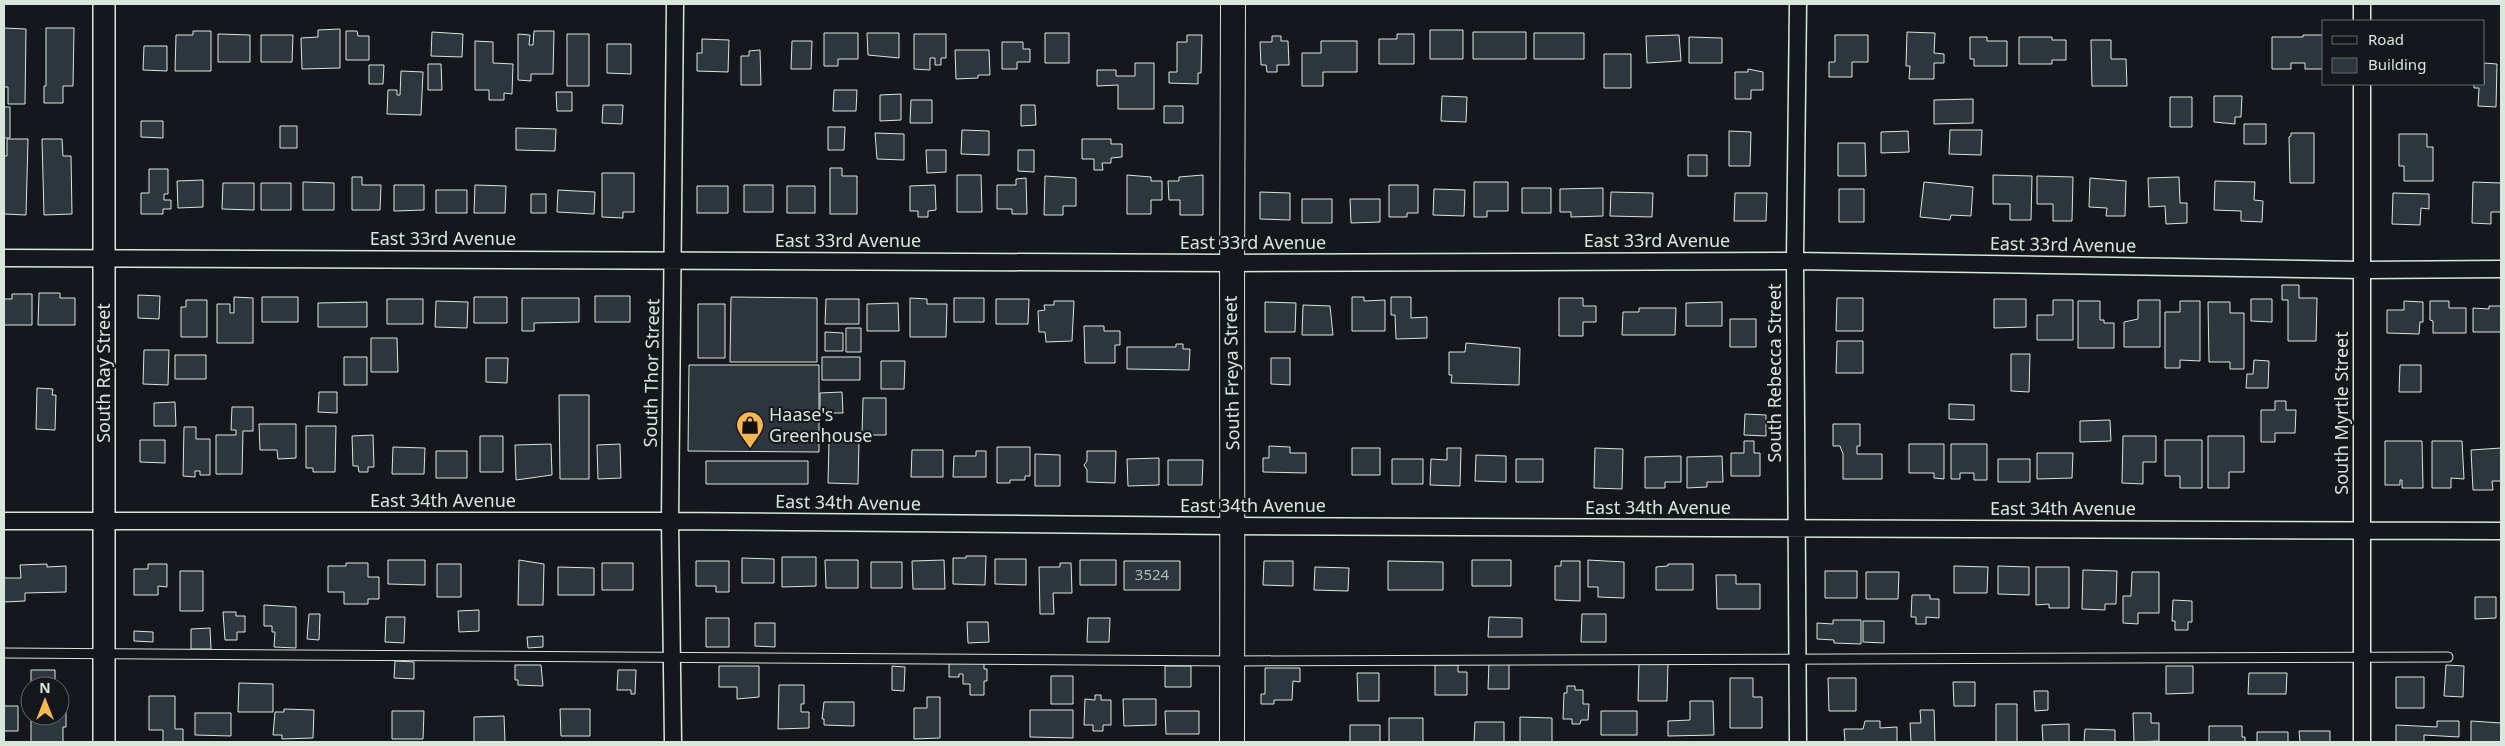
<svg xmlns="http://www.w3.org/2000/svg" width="2505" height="746" viewBox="0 0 2505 746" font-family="'Noto Sans',sans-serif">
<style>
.building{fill:#2c363c;stroke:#d8e6dc}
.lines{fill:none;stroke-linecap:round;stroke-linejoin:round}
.service-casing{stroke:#d8e6dc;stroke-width:11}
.minor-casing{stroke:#d8e6dc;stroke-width:19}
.tertiary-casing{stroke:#d8e6dc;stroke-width:24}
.secondary-casing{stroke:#d8e6dc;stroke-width:26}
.service{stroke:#14181c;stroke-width:9}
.minor{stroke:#14181c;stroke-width:16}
.tertiary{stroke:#14181c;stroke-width:21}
.secondary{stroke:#14181c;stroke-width:24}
.labels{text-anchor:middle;stroke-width:4;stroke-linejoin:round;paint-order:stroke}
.number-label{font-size:15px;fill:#adbab4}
.street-label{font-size:18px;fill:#d8e6dc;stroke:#14181c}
.poi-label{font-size:18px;fill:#d8e6dc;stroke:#14181c;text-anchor:start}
</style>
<rect width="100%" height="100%" fill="#14181c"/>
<path class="building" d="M4 28 26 29 25 104H8V87H4Z
M46 28H74L73 86H63V103H44V86H46Z
M340 29V68L302 69 301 38 318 37V30Z
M1430 30H1463V59H1430Z
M193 31H211V71H175L176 35H193Z
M346 31H357L358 36H369V60H346Z
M534 31H554L553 74H531V81L518 80V34L530 35 529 45H533Z
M432 32 463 34 462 57 431 56Z
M1473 32H1526V59H1473Z
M1907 32 1935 33 1934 53 1944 54V63H1934V79H1909L1910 66H1906Z
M824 33H858V59H838V66H824Z
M867 33H899V58L868 55Z
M1045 33H1069V63H1045Z
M1534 33H1584V59H1534Z
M218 34 250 35V62H218Z
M567 34H589V86H567Z
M914 34H946V58H941V65H935V58H930V70L914 69Z
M1397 34H1414V64H1379V39H1397Z
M261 35H293L292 62H261Z
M1187 35H1202L1201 73H1198V84L1169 83V72H1177V42H1187Z
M1679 35 1681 61 1647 63 1646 36Z
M1835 35H1868V62H1852V77H1829V62H1835Z
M2303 35H2324V69H2305V63H2291V69H2272V37H2303Z
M1272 36H1281V41H1288L1289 65H1277V72H1267L1266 65H1261L1260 42H1272Z
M1689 37 1722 38V63H1689Z
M1970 37H1987V41H2007V66H1974V59H1970Z
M2019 37H2052V40H2066V60H2052V64H2019Z
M702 39 729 40 728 72 697 71V53H702Z
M2091 40H2111V59H2126L2127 86H2092Z
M475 41 493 42V63L513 64 512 94 504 93V100H489V90H475Z
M792 41H812L811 69H791Z
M1321 41H1357V72H1323V86H1302V53H1321Z
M1002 42H1023V49H1030V62H1017V69H1002Z
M607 44H631V74L607 73Z
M144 46H167V71L143 70Z
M760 50 761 85H741V56H749V51Z
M955 50H989L990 75H978V78L956 79Z
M1604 54H1631V88H1604Z
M1135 63H1154V109H1118V85L1097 86V70H1116V76H1135Z
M2484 63 2497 64 2496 107 2478 106 2479 88H2474V84H2484Z
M428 64H441L442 90H428Z
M369 65H384L383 84H369Z
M1748 69 1763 72V90H1751V99H1735V72H1748Z
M401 71 423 72 421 115 387 114 388 90H397V95H400Z
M834 90H857L856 111H833Z
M556 92H572V111H557Z
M901 94V120L880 121V95Z
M1442 96 1467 97 1466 122 1441 121Z
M2214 96H2242L2241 117H2235V124L2214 122Z
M2170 97H2192V127H2170Z
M1973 99V123L1934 124V100Z
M911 100H932V123H910Z
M603 105H623L622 124 602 123Z
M1021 105H1035L1036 125 1021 126Z
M1164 106H1183V123H1164Z
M4 107H10V138H4Z
M141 121H163V138L141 137Z
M2244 124H2266V144H2244Z
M280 126H297V148H280Z
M828 127H845L844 150H828Z
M516 128 556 129 555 151 516 150Z
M962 130 989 131V155L961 154Z
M1950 130H1982L1981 155 1949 154Z
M1729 131 1751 132 1750 166H1729Z
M1908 131 1909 152 1881 153V132Z
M875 133 904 134V160L877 159Z
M2291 133H2314V183H2290L2289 137 2291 136Z
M2399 134H2427V147H2433V181H2404V166H2399Z
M7 139H28L26 215 4 214V156H7Z
M42 139H62L63 156H71L72 214 44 215Z
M1082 139H1111V144H1122V157L1111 158V163H1102L1103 170H1094V159H1082Z
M1838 143H1865L1866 176H1838Z
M926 150H946V172L927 173Z
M1018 150H1034V172L1018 171Z
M1688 155H1707V176H1688Z
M830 168H842V176H857V214H830Z
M149 169H168V194H164V200H171V209H163V214H141V193H149Z
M602 173H634V212H623V218L602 217Z
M957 175H981L982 212H957Z
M1127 175 1151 177V181H1162V200H1151V214H1127Z
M1203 175V215H1180V200H1169L1168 181H1179V177Z
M1993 175 2032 176 2031 220H2010V204H1993Z
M1045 176 1076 178V206H1063V215H1044Z
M2037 176 2073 177 2072 221H2053V204H2037Z
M352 177H362V185H381L380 210H352Z
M2179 177 2180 203H2187V223L2166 224 2165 206 2149 207 2148 178Z
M1026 178 1027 214H1012V209H997V185H1016V179Z
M2090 178 2126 181 2125 216H2106L2107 208 2089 207Z
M203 180V207L178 208 177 181Z
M2215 181 2255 182 2254 200 2263 201 2262 222 2241 221V211L2214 210Z
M303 182 334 183V210H303Z
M1474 182H1508V211H1487V217H1474Z
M1924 182 1973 187 1971 216 1951 215 1950 220 1920 217Z
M2473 182 2501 183V212H2491V224L2472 223Z
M223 183H254V210L222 209Z
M261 183H291V210H261Z
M394 185H424V210L394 211Z
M475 185 506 186 505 213H474Z
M744 185H773V212H744Z
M935 185 936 210 928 211V217H918V211H910V186Z
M1389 185H1418V213H1407V217H1389Z
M697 186H728V213H697Z
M787 186H815V213H787Z
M1522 188H1551V213H1522Z
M1603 188V216L1571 217V212H1560V189Z
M1434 189 1465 190 1464 216 1433 215Z
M1839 189H1864V222H1839Z
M436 190H467V213H436Z
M558 190 595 192 594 214 557 212Z
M1260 192 1290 193V220L1260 219Z
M1611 192 1653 193 1652 217 1610 216Z
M1735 193H1767L1766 221H1734Z
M2393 193 2429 194V209L2421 208 2420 225 2392 224Z
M531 194H546V213H531Z
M1302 199H1332V223H1302Z
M1350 199H1380V222L1351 223Z
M2282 285H2299V298H2317L2316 341H2288V300H2282Z
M39 293H60V298H75V325H38Z
M12 294H32V325H4V299H12Z
M138 295 160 296 159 319 138 318Z
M595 296H630V322H595Z
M234 297 253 298V343H217V304H230V313H234Z
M262 297H298V322H262Z
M474 297H507V323H474Z
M731 297 817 298V362H730Z
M1352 297H1364V301L1385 300V331H1352Z
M1391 297H1411V318L1427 317V338L1396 339 1395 315H1391Z
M522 298H579V322L534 323V331H522Z
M910 298 927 299V304H947L946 337H910Z
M954 298H984V322H954Z
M1559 298H1583V306H1596V322H1583V336H1559Z
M1837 298H1863V331H1836Z
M387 299H423V324H387Z
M826 299H859V324H825Z
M996 299H1029L1028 324H996Z
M1994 299H2026V327L1994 328Z
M2251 299H2272V322L2251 321Z
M186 300H207V337H181V307H186Z
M2053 300H2073V340H2037V315H2053Z
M2138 300H2160V347H2124V322L2138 319Z
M436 301 468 302 467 328 435 327Z
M1054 301H1074L1072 341 1046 342 1045 332H1039L1038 311 1045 310 1044 305H1054Z
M2078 301H2100V320H2104V323H2114V348H2078Z
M2180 301H2200V361L2180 360V368H2165V312H2180Z
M2404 301 2423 302V322H2420L2419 334 2387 333V310H2404Z
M2430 301H2449V308H2466V333H2433V321L2430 320Z
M367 302V327H318V303Z
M1265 302 1296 303 1295 332H1265Z
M1722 302V326H1686V303Z
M2208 302H2230V313H2244V369H2230V362H2209Z
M898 303 899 331H867V304Z
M698 304H725V358H698Z
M1303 305 1330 306 1333 335H1302Z
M2489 306H2501V332H2473V308L2489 309Z
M1639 308H1676L1675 335H1622L1623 312H1639Z
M1730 319H1756V347H1730Z
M1084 326H1104V331H1120V345H1115V363H1085Z
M846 328H861V352H846Z
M825 332 843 333V351H825Z
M371 338H397L398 372H371Z
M1837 341H1863V373H1836Z
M1466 343 1520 348 1519 385 1451 383 1452 375H1449V352H1465Z
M1176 344H1183V349H1190L1189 370 1127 369V347H1176Z
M144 350H169L168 385 143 384Z
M2011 354H2030L2029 392 2011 391Z
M175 355H206V379H175Z
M344 357H367V385H344Z
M822 357H860V380H822Z
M486 358H508L507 383 486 382Z
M1271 358H1290V385L1271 384Z
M2254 360 2269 361 2268 388H2246L2247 374H2253Z
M881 361H905L904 389H881Z
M689 365H819V452L688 451Z
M2400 365H2421V392H2399Z
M37 388 53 389 52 395H56L55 430 36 429Z
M319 392H337V413L318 412Z
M842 392 843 413H820V393Z
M559 395H589V479H560Z
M863 398H886V435H862Z
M2275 401H2286V410H2296L2295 433H2275V442H2261V410H2275Z
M175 402 176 426H154V403Z
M1949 404 1974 405V420L1949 419Z
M232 407H253V431H243L242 474H216V435H236V430H231Z
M1745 414 1766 415V436L1744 435Z
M2110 420 2111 441 2080 442V421Z
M259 424H296V458L278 459 277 450H260Z
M1833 424H1860V446H1857V454H1882V479H1843V454L1840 446H1833Z
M306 426H336L335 472H313V468H306Z
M184 427H196V439H210V475H200V471H195V477L183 476Z
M373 435 374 467H368V472H359L358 466H353L352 436Z
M480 436H503V472H480Z
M2123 436H2156V462H2143V484L2122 483Z
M2208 436H2244V472H2229V488H2208Z
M140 440H165V463L140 462Z
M2165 440H2202V488H2180V476H2165Z
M829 441H859L858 484 828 483Z
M1744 441H1754V453H1760V476H1731V453H1744Z
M2385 441H2422L2423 488H2402V480H2400V485H2385Z
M2432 441H2462L2464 479 2451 478V488H2432Z
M551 444 552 475 516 480 515 445Z
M620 444 621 478 598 479 597 445Z
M1909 444H1944V479L1934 478V473H1909Z
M1951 444H1987V480H1974V473H1960V479H1951Z
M1269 446 1290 447V453H1306V473L1263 472V458H1269Z
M393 447 425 448 424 474H392Z
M997 447H1030V476H1025V480H1010V483H997Z
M1352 448H1380V475H1352Z
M1447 448H1461L1460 486 1430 485 1431 459 1447 460Z
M1595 448 1623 449 1622 489 1594 488Z
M2501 448V481H2492L2493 490H2473L2471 450Z
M912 450H943V477H911Z
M436 451H467V478H436Z
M976 451H986V477H953L954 456H976Z
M1087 451H1116L1115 483 1087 482V470L1084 465 1087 461Z
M2037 453H2073L2072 478 2037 479Z
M1035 454 1060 455V486H1035Z
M1476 455 1506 456V482L1475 481Z
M1681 456V482H1665V488H1645V457Z
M1722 456 1723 482H1707V487L1687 488V457Z
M1159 458V485L1128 486 1127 459Z
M1392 459H1423V484H1392Z
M1516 459H1543V482H1516Z
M1998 459H2030V482H1998Z
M1168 460H1203L1202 485H1168Z
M706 461H808V484H706Z
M966 556H986L985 585 953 584V558H966Z
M782 557H816V586L782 587Z
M742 558 774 559V583H742Z
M995 559H1026V585L995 584Z
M388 560H425V585L388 584Z
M519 560 544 564 543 605H518Z
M825 560H858V588H826Z
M944 560 945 589H913L912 561Z
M1080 560H1116V585H1080Z
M1472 560H1511V586H1472Z
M1588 560 1624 562V598L1598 597V587H1588Z
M696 561H729V592H716V586H696Z
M1124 561H1180V590H1124Z
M1264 561H1293V586L1263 585Z
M1388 561 1443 562V590H1388Z
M1561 561H1580V601L1555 600V566H1561Z
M871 562H902V588H871Z
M346 563H368V577H379V599H368V604H344V592H328V566H346Z
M602 563H633V590H602Z
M1060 563H1071L1072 593H1053L1054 614H1040L1039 567H1060Z
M47 564V567L66 566V592L25 593V601L4 602V578H21L20 565Z
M148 564H167V587L158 586V595H134V569H148Z
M437 564H461V597H437Z
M1668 564H1693V590H1656V567L1668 566Z
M1954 566 1988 567 1987 593H1954Z
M1998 566 2029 567V595L1998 594Z
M558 567 594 568V595H558Z
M1315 567 1349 568 1348 591 1314 590Z
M2036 567H2069V608H2049V604L2036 605Z
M2083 570 2117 571 2116 604H2105V610L2082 609Z
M180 571H203V611H180Z
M1825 571H1857V598H1825Z
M1866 572H1899L1898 599H1866Z
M2132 572H2159V613H2138V624L2123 623V596H2131Z
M1716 575H1736V584H1760V609H1717Z
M1912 595H1930V599H1939V618L1926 617V624H1916V617H1911Z
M2475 597H2496V618L2475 619Z
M2173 600 2192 601V622H2188V630H2175V621H2172Z
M264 605 296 607V648L274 647 275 632H272V626H264Z
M479 610V631L459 632 458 611Z
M223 612H236V616H245V632H237V640H225Z
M309 614H320L319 640 307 639Z
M1582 614H1606V642H1581Z
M386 617H405L404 643 385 642Z
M1489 617 1522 618V637H1488Z
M706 618H729V647H706Z
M1088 618H1110L1109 642H1087Z
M1833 620H1861V644L1834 643V640L1817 639V623L1833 624Z
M1863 621H1884V643L1863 642Z
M967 622H988L989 642 968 643Z
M755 623H775V647L755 646Z
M210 628 211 649H191V629Z
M134 631 153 632V642L134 641Z
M543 636V647L528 648 527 637Z
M395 661 414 662V679L394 678Z
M949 661 984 663V669H987V681H984V695H970V684H963V674H959V677H949Z
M1489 663H1509V689H1488Z
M1639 663H1668L1667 701H1638Z
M515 665H541L543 686 518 685V680H515Z
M1435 665H1458V672H1467V695H1435Z
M2446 665 2464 666 2463 697 2444 696Z
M719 666H759V697L737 699V687H719Z
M892 666 905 667 904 691 892 690Z
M1165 666H1191V687H1165Z
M2166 666H2193V693L2166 694Z
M1265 668H1300V682L1293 681 1292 700H1274V704H1261V694H1265Z
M31 670H55V686H31Z
M618 670H636L635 694H631V690H617Z
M1357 673H1379V701H1358Z
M2249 673H2287L2286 694H2248Z
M1051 676H1073V704H1051Z
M2396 677H2424V708H2396Z
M1730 678H1753V697H1762V728H1730Z
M1828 678H1856V711H1829Z
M1953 682H1975V706H1954Z
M239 683 273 684V712H238Z
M779 685H804V704H801V712H809V728L778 729Z
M1567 686H1575V690H1583V704H1589L1588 720H1581L1580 724H1572V719H1563L1564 693H1567Z
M2034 691H2048V710L2035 711Z
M1095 695H1101V700H1111V725H1103V731H1093V725H1084L1085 699 1095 700Z
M149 696H175V729H183V742H163V730H149Z
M927 697H940V738L914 739V708H927Z
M60 698H66V727H63V742H31V716H60Z
M1123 699H1156V725L1124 726Z
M1690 701H1713L1714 735 1668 736V721L1690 720Z
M824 702H854V726L824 725V719H822Z
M1996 704H2017V742H1996Z
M4 706H18V731H4Z
M284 709 314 710 313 738 282 739V735H273L275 712H284Z
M560 709H590V736H561Z
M1030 710H1073V738L1030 737Z
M1920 710H1934L1935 742H1911L1910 723H1921Z
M392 711H424L423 739H392Z
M1165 711H1199V734H1166Z
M1601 711H1637V735H1601Z
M195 713H231V736L195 735Z
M2133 713H2151V723H2159V741L2134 742Z
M504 716 505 742H474V717Z
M1520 717 1552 718V742H1520Z
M1389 718H1423V742H1389Z
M1865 721H1880V728L1897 727V742H1845L1844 729H1863Z
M2437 721H2459V737L2424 735V742H2396V725L2437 727Z
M2471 721 2501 723V742H2471Z
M1475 722H1504V742H1474Z
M2069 724V742H2043L2042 725Z
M1350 725H1380V742H1350Z
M2209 726H2242V737H2245V742H2209Z
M2085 729 2115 730V742H2084Z
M2299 731H2330V742H2300Z
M2257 732H2288V742H2257Z"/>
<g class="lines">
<g class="service-casing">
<path id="service" d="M4 653 1232 661 2448 657"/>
</g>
<g class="minor-casing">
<path id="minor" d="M2362 4V21
M2362 84V742
M4 258 1231 263 1795 261 2362 270 2501 269
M4 521H670L1233 526 2501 531
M673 742 670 521 675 4
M1798 742 1795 261 1798 4"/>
</g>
<g class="tertiary-casing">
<path id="tertiary" d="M104 742V4"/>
</g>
<g class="secondary-casing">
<path id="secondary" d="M1232 742C1233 496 1231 250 1233 4"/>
</g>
<use href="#service" class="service"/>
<use href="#minor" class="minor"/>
<use href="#tertiary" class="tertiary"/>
<use href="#secondary" class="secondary"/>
</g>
<defs>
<g id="shop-pin" transform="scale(1.4375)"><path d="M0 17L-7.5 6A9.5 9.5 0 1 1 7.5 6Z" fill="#ffb74d" stroke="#14181c"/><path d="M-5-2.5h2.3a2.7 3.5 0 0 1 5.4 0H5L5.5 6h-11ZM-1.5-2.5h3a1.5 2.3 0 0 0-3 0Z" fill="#111"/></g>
</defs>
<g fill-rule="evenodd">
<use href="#shop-pin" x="750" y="425"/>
</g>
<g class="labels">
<g class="number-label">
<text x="1152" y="580">3524</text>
</g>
<g class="street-label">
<text x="443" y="245">East 33rd Avenue</text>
<text x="848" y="247">East 33rd Avenue</text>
<text x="1657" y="247">East 33rd Avenue</text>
<text x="1253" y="249">East 33rd Avenue</text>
<text transform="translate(2063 245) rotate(1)" y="6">East 33rd Avenue</text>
<text transform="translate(104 373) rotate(-90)" y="6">South Ray Street</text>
<text transform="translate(652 373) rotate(-89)" y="6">South Thor Street</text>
<text transform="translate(1232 373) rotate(-91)" y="6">South Freya Street</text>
<text transform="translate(1775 373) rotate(-90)" y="6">South Rebecca Street</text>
<text transform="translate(2342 413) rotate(-90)" y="6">South Myrtle Street</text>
<text x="443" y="507">East 34th Avenue</text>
<text transform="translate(848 503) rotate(1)" y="6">East 34th Avenue</text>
<text x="1253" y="512">East 34th Avenue</text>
<text x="1658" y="514">East 34th Avenue</text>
<text x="2063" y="515">East 34th Avenue</text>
</g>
<g class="poi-label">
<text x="769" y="421">Haase's<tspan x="769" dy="21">Greenhouse</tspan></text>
</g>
</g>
<rect width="2505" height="746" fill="none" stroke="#d8e6dc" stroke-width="10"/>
<rect x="2322" y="20" width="162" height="65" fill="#14181c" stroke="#626a69"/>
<rect x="2332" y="36" width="25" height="8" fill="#14181c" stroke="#626a69"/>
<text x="2368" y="45" font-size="15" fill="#d8e6dc">Road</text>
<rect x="2332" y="58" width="25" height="15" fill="#2c363c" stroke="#626a69"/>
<text x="2368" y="70" font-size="15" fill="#d8e6dc">Building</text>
<g transform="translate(45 701)"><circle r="24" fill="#14181c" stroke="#626a69"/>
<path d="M0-4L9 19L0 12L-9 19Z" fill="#ffb74d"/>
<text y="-8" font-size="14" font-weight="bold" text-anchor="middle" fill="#d8e6dc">N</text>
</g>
</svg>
